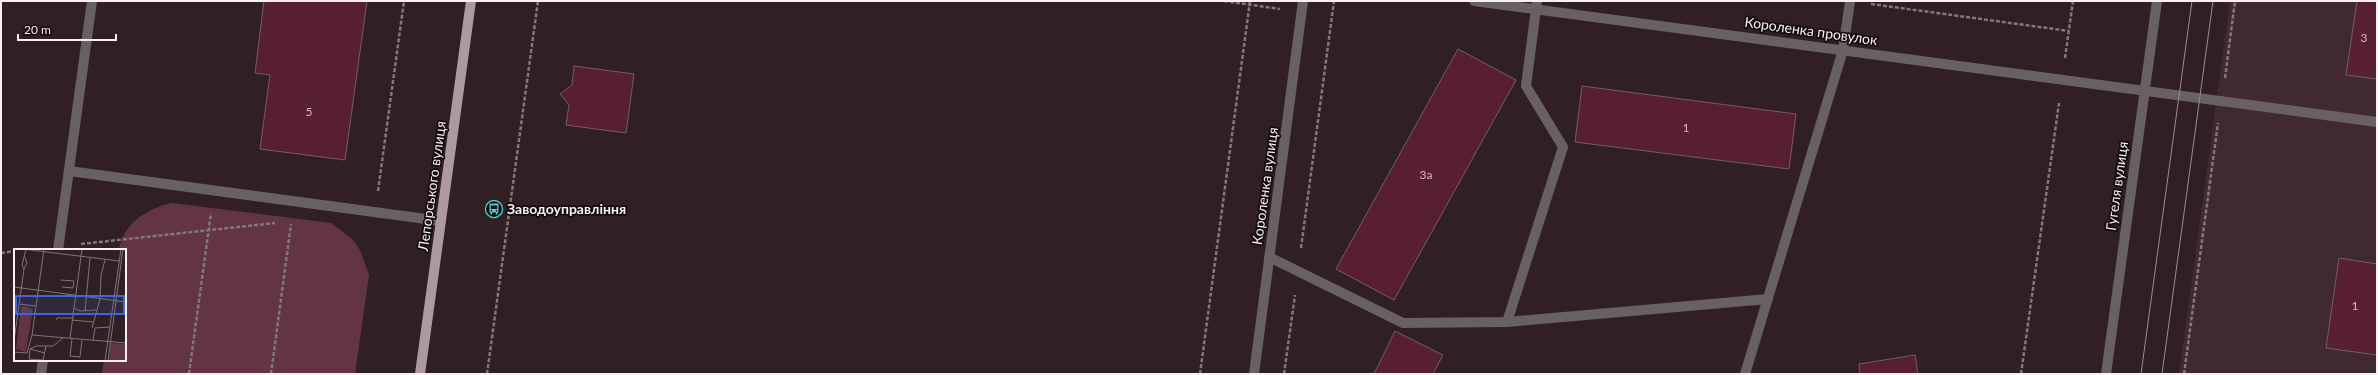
<svg xmlns="http://www.w3.org/2000/svg" width="2378" height="375" viewBox="0 0 2378 375" font-family="Lato,sans-serif">
<style>
.built{fill:#402a2f}
.green{fill:#633542}
.building{fill:#581e31;stroke:#725f63}
.lines{fill:none;stroke-linecap:round;stroke-linejoin:round}
.path{stroke:#84767a;stroke-width:2.5;stroke-dasharray:4 2;stroke-linecap:butt}
.minor{stroke:#696062;stroke-width:10}
.major{stroke:#ac9a9e;stroke-width:10}
.tram{stroke:#9b8d90;stroke-width:1}
.labels{text-anchor:middle;stroke-width:3.5;stroke-linejoin:round;paint-order:stroke}
.number-label{font-size:12px;fill:#d2bbc1}
.street-label{font-size:14px;fill:#faeff1;stroke:#140c0e}
.poi-label{font-size:14px;font-weight:bold;fill:#faeff1;stroke:#140c0e;text-anchor:start}
.inset-road{fill:none;stroke:#817376;stroke-width:1}
.view{fill:#3e66dc;fill-opacity:0.15;stroke:#3e66dc;stroke-width:2}
.inset-edge{fill:none;stroke:#faeff1;stroke-width:2}
</style>
<rect width="100%" height="100%" fill="#302024"/>
<path class="built" d="M2230 1H2377V374H2179Z"/>
<path class="green" d="M172 203 331 223 352 239 360 250 369 275 355 374H102L104 360H125V250H119C123 223 148 208 172 203Z"/>
<path class="building" d="M264 1H367L345 160 260 149 270 75 255 73Z
M2357 1H2377V79L2346 75Z
M1458 49 1516 80 1394 300 1336 269Z
M574 66 634 74 626 133 566 125 569 105 560 94 572 85Z
M1582 86 1796 114 1789 169 1575 142Z
M2339 258 2377 264V355L2326 348Z
M1395 331 1443 355 1433 374H1374Z
M1915 355 1918 374H1860L1859 364Z"/>
<g class="lines">
<path class="path" d="M1224 1 1280 9
M1871 4 2069 31
M2065 58 2073 1
M2225 78 2235 1
M378 191 404 1
M81 244 275 223
M1301 248 1334 1
M25 250 36 249
M1 253 15 251
M189 374 211 213
M271 374 291 224
M487 374 538 1
M1200 374 1250 1
M1284 374 1295 295
M2021 374 2059 103
M2184 374 2218 123"/>
<path class="minor" d="M1474 1 2377 122
M69 171 441 221
M58 250 92 1
M1269 257 1403 323 1507 322 1768 299
M1507 322 1563 147 1526 86 1537 1
M41 374 43 360
M1254 374 1303 1
M1745 374 1843 50 1850 1
M2106 374 2157 1"/>
<path class="major" d="M420 374 471 1"/>
<path class="tram" d="M2141 374 2192 1
M2162 374 2213 1"/>
</g>
<defs>
<g id="bus-ring" transform="scale(0.9)"><circle r="9.5" fill="#140c0e" stroke="#51ccd1" stroke-width="1.5"/><path d="M-5-6H5V4H4V6H2V4H-2V6H-4V4H-5ZM-3.5-4V0h7V-4ZM-3.5 1.2v1.5H-2V1.2ZM2 1.2v1.5H3.5V1.2Z" fill="#51ccd1"/></g>
</defs>
<g fill-rule="evenodd">
<use href="#bus-ring" x="494" y="209"/>
</g>
<g class="labels">
<g class="number-label">
<text x="2364" y="42">3</text>
<text x="309" y="116">5</text>
<text x="1686" y="132">1</text>
<text x="1426" y="179">3а</text>
<text x="2355" y="310">1</text>
</g>
<g class="street-label">
<text transform="translate(1811 31) rotate(8)" y="5">Короленка провулок</text>
<text transform="translate(432 186) rotate(-82)" y="5">Лепорського вулиця</text>
<text transform="translate(1265 186) rotate(-82)" y="5">Короленка вулиця</text>
<text transform="translate(2117 186) rotate(-82)" y="5">Гугеля вулиця</text>
</g>
<g class="poi-label">
<text x="507" y="214">Заводоуправління</text>
</g>
</g>
<g transform="translate(14 249)">
<rect width="112" height="112" fill="#302024"/>
<path d="M10 57 19 60 12 103 2 100 7 58ZM97 94 112 95V112H95Z" fill="#633542"/>
<path class="inset-road" d="M9 0 105 12M30 0 18 86 112 94M10 20 13 14 11 8M47 31 60 32M0 38 112 53M48 38 59 39 60 32M5 55 22 57M60 59 66 62 82 61M71 62 76 9M42 71 43 69H58M58 71 79 73M78 79 86 50 87 26 91 11M56 89 68 0M58 90 56 107 66 108 68 91M79 91 81 79 96 78M0 92 10 20 8 16 12 0M16 100 31 104M0 103 13 104 18 86M29 111 15 110 16 100 22 97H39L49 89M29 111 32 97M91 112 107 0M94 112 109 0"/>
<path class="view" d="M2 47H110V65H2Z"/>
<rect width="112" height="112" class="inset-edge"/>
</g>
<rect width="2378" height="375" fill="none" stroke="#faeff1" stroke-width="4"/>
<path d="M18 34v6h98v-6" fill="none" stroke="#faeff1" stroke-width="2"/>
<text x="24" y="34" font-size="12" fill="#faeff1" stroke="#140c0e" stroke-width="3" paint-order="stroke">20 m</text>
</svg>
